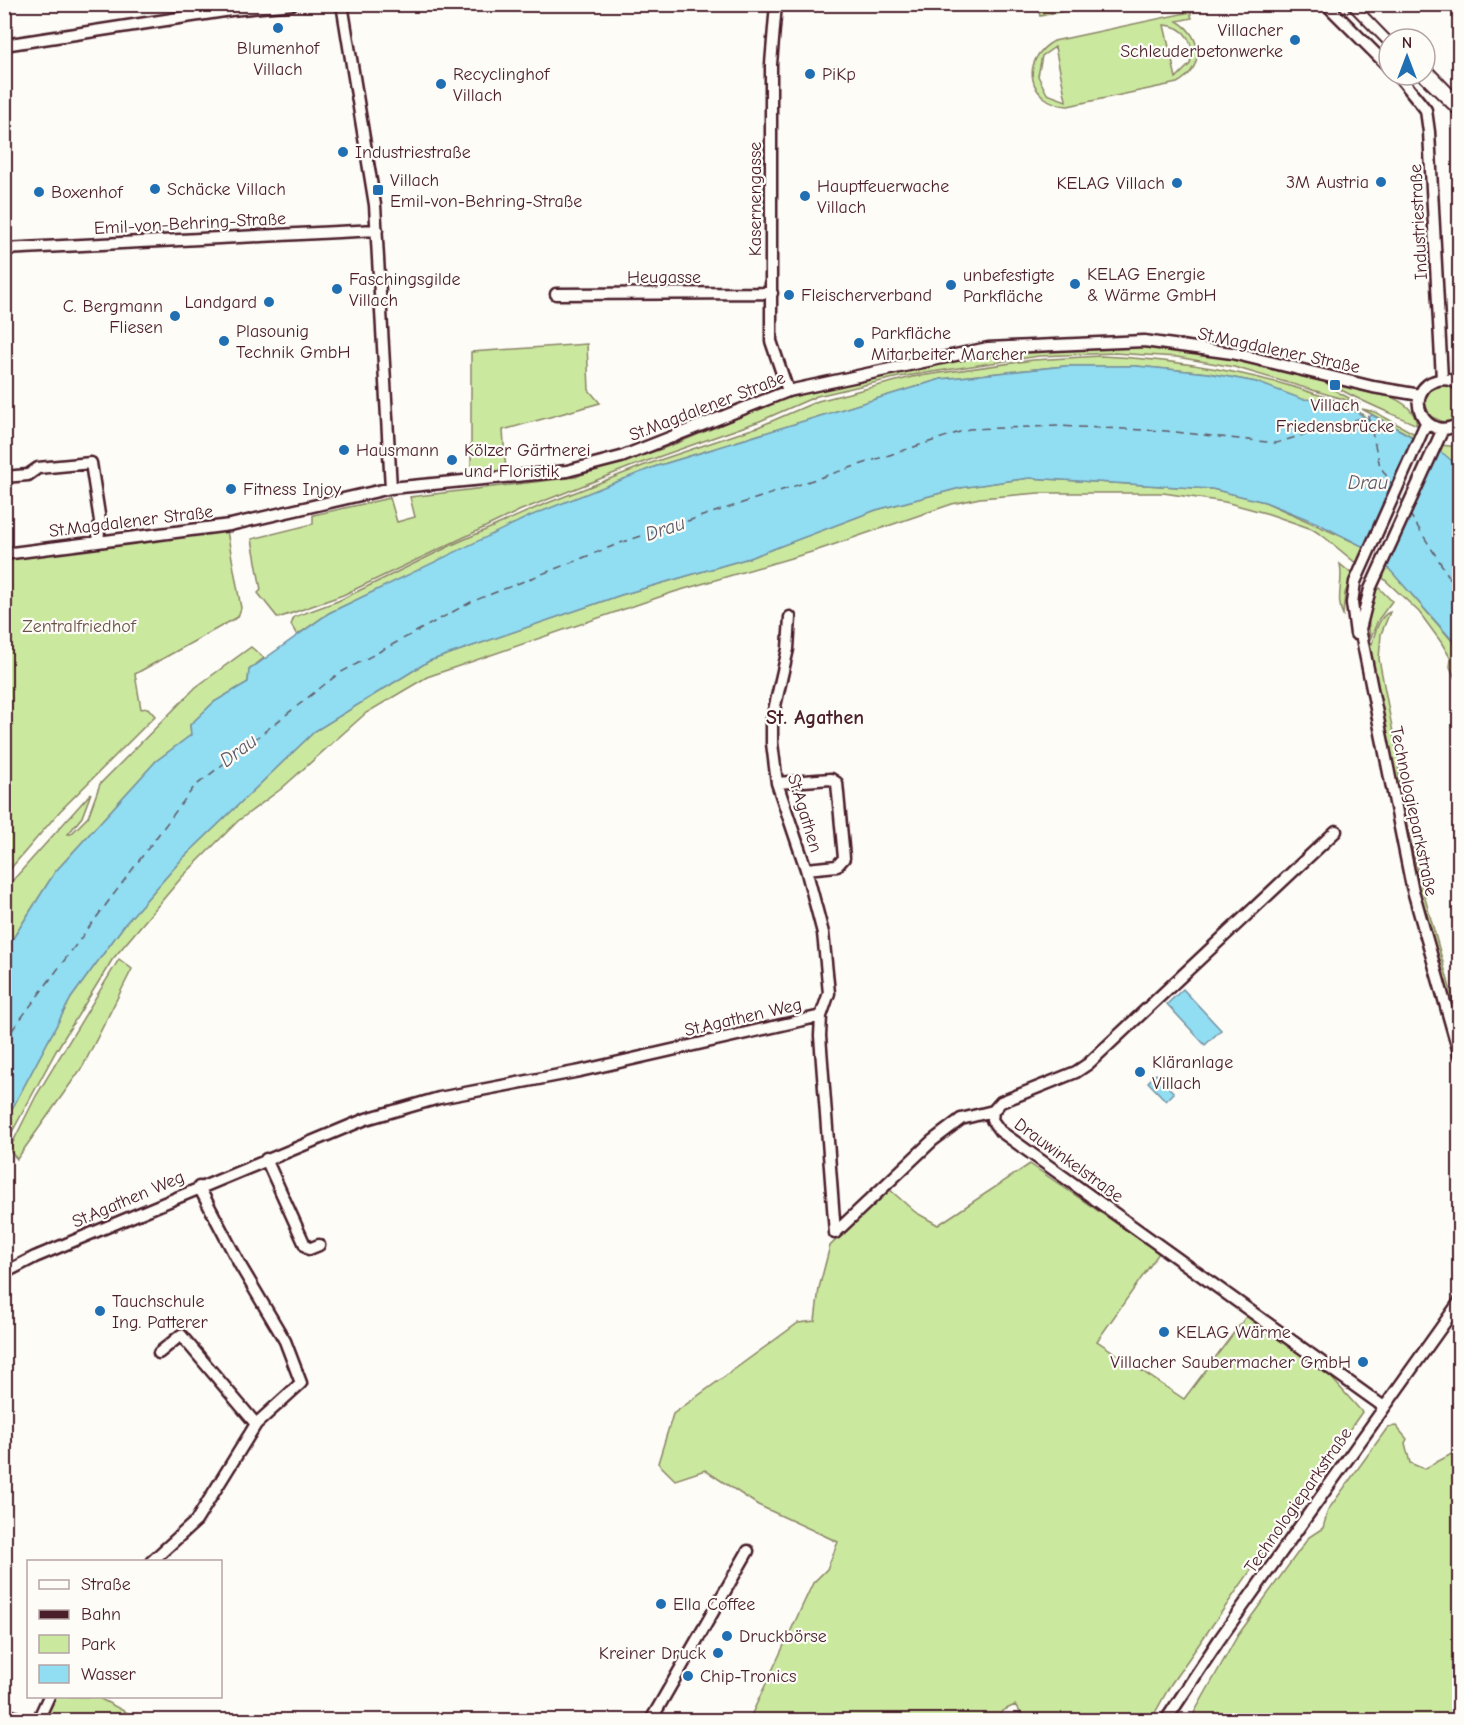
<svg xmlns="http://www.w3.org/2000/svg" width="1464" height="1725" viewBox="0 0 1464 1725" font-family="'Comic Neue',sans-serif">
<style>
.green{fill:#cbe89f;stroke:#8a8465;stroke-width:1.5;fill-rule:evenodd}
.water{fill:#91ddf1;stroke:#7591a2;stroke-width:1.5}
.pier{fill:#fdfcf7}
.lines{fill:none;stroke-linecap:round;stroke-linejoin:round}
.ferry{stroke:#5f5866;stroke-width:1.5;stroke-dasharray:8 6;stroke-linecap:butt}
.minor-casing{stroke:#4a1f2b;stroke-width:15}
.minor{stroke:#fdfcf7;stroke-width:10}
.rail{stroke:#4a1f2b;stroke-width:2}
.poi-dot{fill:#1f6fb2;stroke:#fdfcf7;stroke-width:2}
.labels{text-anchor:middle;stroke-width:4.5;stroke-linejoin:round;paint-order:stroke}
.poi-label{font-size:18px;fill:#4a1f2b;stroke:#fdfcf7;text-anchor:start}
.street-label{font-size:18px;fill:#4a1f2b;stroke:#fdfcf7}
.park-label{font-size:18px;fill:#6a5148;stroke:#fdfcf7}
.water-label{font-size:20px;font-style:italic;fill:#5f5866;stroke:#fdfcf7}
.neighbourhood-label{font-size:20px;font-weight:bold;fill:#4a1f2b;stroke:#fdfcf7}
</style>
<rect width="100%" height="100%" fill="#fdfcf7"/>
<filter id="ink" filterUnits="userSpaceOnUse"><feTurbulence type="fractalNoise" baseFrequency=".0167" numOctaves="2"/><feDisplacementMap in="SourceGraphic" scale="12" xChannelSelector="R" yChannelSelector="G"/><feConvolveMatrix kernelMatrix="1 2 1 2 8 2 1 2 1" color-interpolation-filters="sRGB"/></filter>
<g filter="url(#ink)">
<path class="green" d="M1037 5V4L1092 5 1040 16Z
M1190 12 1192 18 1177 21C1203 36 1205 68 1177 83L1068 106C1028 103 1019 60 1054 41ZM1164 25C1186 26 1196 44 1190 64L1176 78ZM1055 47 1066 100V101L1047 94 1038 76 1042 56Z
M587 344 589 390 600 403 503 430 506 472 471 474V352Z
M1132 346 1205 353 1325 381 1332 389 1360 404 1234 367 1177 357 1114 353 1039 356 899 377 817 396 760 421 630 467 521 510 343 595 278 618 258 593 261 590 252 539 313 524V515L390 498 397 522 415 517 410 497 576 477C607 463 640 458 672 445 721 426 769 401 820 386 922 357 1027 351 1132 346Z
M1100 356C1169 359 1234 369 1300 389 1323 397 1350 401 1367 419L1357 412 1322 400H1302L1256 382 1208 373 1136 366H1065L941 379 654 467 407 576 329 613 297 635 291 625 294 617 338 601 454 544 540 506 645 465 758 427 818 401 912 377 1033 360Z
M1335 383C1362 390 1413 393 1417 425 1390 413 1362 402 1336 387Z
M1442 383 1455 387 1459 391V413L1453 420 1443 422 1430 416 1424 401 1432 387Z
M1362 409 1375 412 1415 434 1413 437Z
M1440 445 1459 447V467L1437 450Z
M1029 478 1212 489 1265 502 1365 547 1357 564 1323 536 1312 529 1269 514 1225 502 1163 493H1039L980 498 952 504 815 551 674 592 427 677 366 713 281 789 238 821 182 877 112 960 56 1051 5 1145V1122L71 998 125 924 182 859 315 731 429 661 621 595 749 558 876 510 960 488Z
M227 531 241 608 238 617 135 674 141 709 148 708 155 716 60 811 5 875V560Z
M1340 564 1353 575 1345 593 1343 615C1335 599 1344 581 1340 564Z
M1386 565 1453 642 1459 657V687L1450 667 1451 659 1441 642 1419 612 1382 577Z
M1377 586 1392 601 1378 620 1370 640 1368 617Z
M1390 612 1381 634 1379 659 1397 753 1402 802 1418 873 1459 1020V1037L1410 861 1364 633 1366 624 1368 642 1372 644C1375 632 1379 616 1390 612Z
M251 647 264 658 249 670 248 682 214 702 190 725 191 735 156 761 55 872 5 951V889L91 793 82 817 68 834H71L88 817 100 784 196 687Z
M119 959 132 969 83 1066 17 1159 9 1150 36 1096Z
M1030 1164 1159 1253 1097 1341 1184 1399 1248 1314 1328 1374 1362 1412 1171 1684 1151 1720H1026L1015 1705 1002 1711 997 1720H749L813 1583 827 1569 838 1542 758 1505 705 1470 675 1480 658 1463 673 1414 798 1323 815 1321 819 1288 830 1246 888 1188 915 1212 938 1225Z
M1396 1426 1407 1439 1405 1443 1410 1463 1424 1469 1459 1450V1720H1190L1238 1635 1309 1537 1323 1528 1328 1510 1388 1427Z
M51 1696 97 1697 141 1720H41Z"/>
<path class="water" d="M1065 366H1136L1208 373 1256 382 1302 399 1321 400 1357 412 1367 419 1372 415 1444 454 1459 467V657L1453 641 1374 552 1317 523 1265 502 1212 489 1029 478 960 488 876 510 749 558 621 595 429 661 315 731 182 859 125 924 71 998 5 1122V951L55 872 156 761 191 735 190 725 214 702 248 682 249 670 329 613 530 516 654 467 941 379Z
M1183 989 1221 1030 1205 1045 1167 1004Z
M1156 1074 1174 1093 1166 1101 1148 1082Z"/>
<path class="pier" d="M1414 435 1438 448 1385 568 1373 554 1363 550Z"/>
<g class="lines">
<path class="ferry" d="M1398 495 1404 504
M1409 513 1460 594
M4 1041 194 787 338 674 471 602 623 542 969 429 1058 426 1166 431 1276 443 1368 416 1380 466 1393 486"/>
<g class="minor-casing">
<path id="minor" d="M342 4 375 205 391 488
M776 4 771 64V341L788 391
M1326 4 1389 67
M4 45 231 10 293 4
M1398 75 1426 110 1429 132 1442 379
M4 249 377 230
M556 294 772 293
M1460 385C1453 380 1446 378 1438 380 1400 389 1424 447 1460 423
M1443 429 1370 589 1360 629 1412 887 1460 1056
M4 477 28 475 38 468 91 463 100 521 98 542
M4 554 230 525 391 488 567 471 621 457 788 391 988 348 1144 341 1232 353 1373 387 1420 395
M790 617 788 649 772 719V743L777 783 806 869 823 933 829 993 821 1016 820 1036 835 1233
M1356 634 1352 603 1355 582 1426 423
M777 783 831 779 837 783 844 858 837 866 806 869
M1336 831 1088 1064 1076 1072 1001 1102 993 1111 992 1120 1000 1131 1384 1407
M266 1159 305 1245 309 1249 319 1245
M835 1233 932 1141 961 1119 993 1111
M4 1273 35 1257 366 1119 439 1098 580 1071 821 1016
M159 1353 181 1335 256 1424
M151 1562 196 1521 256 1424 301 1383 285 1341 240 1265 199 1187
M4 1713 22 1720
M38 1720 49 1696
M651 1720 748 1551
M1166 1720 1219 1640 1460 1301"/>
</g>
<use href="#minor" class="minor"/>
<path class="rail" d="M1344 4 1389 50
M1359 4 1393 39
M1425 60 1460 96
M1414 75 1460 120"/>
</g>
</g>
<g class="poi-dot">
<circle cx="278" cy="28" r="6"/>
<circle cx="1295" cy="40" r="6"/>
<circle cx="810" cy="74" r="6"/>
<circle cx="441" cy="84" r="6"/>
<circle cx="343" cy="152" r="6"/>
<circle cx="1381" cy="182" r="6"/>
<circle cx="1177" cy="183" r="6"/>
<circle cx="155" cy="189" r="6"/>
<rect x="372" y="184" width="12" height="12" rx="3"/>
<circle cx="39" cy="192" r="6"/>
<circle cx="805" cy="196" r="6"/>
<circle cx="1075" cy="284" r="6"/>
<circle cx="951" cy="285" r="6"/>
<circle cx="337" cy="289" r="6"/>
<circle cx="789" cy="295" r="6"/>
<circle cx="269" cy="302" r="6"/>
<circle cx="175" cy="316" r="6"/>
<circle cx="224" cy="341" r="6"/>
<circle cx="859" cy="343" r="6"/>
<rect x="1329" y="379" width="12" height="12" rx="3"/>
<circle cx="344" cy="450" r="6"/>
<circle cx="452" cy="460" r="6"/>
<circle cx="231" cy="489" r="6"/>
<circle cx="1140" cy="1072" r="6"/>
<circle cx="100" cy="1311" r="6"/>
<circle cx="1164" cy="1332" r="6"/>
<circle cx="1363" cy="1362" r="6"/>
<circle cx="661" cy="1604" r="6"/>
<circle cx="727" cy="1636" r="6"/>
<circle cx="718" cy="1653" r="6"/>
<circle cx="688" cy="1676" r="6"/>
</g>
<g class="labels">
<g class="poi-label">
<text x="1283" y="36" text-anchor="end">Villacher<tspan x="1283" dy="21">Schleuderbetonwerke</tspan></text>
<text x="278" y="54" text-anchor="middle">Blumenhof<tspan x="278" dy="21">Villach</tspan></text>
<text x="453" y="80">Recyclinghof<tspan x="453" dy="21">Villach</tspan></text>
<text x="822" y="80">PiKp</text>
<text x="355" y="158">Industriestraße</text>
<text x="390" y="186">Villach<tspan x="390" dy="21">Emil-von-Behring-Straße</tspan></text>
<text x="1369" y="188" text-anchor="end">3M Austria</text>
<text x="1165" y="189" text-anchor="end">KELAG Villach</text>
<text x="817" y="192">Hauptfeuerwache<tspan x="817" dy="21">Villach</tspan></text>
<text x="167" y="195">Schäcke Villach</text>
<text x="51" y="198">Boxenhof</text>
<text x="1087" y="280">KELAG Energie<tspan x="1087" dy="21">&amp; Wärme GmbH</tspan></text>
<text x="963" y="281">unbefestigte<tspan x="963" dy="21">Parkfläche</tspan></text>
<text x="349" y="285">Faschingsgilde<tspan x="349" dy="21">Villach</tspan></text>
<text x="801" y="301">Fleischerverband</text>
<text x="257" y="308" text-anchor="end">Landgard</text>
<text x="163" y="312" text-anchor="end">C. Bergmann<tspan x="163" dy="21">Fliesen</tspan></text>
<text x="236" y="337">Plasounig<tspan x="236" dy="21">Technik GmbH</tspan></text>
<text x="871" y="339">Parkfläche<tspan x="871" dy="21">Mitarbeiter Marcher</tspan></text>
<text x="1335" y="411" text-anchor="middle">Villach<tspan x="1335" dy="21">Friedensbrücke</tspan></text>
<text x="356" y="456">Hausmann</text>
<text x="464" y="456">Kölzer Gärtnerei<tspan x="464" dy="21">und Floristik</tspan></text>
<text x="243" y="495">Fitness Injoy</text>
<text x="1152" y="1068">Kläranlage<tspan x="1152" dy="21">Villach</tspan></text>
<text x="112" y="1307">Tauchschule<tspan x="112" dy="21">Ing. Patterer</tspan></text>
<text x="1176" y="1338">KELAG Wärme</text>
<text x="1351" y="1368" text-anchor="end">Villacher Saubermacher GmbH</text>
<text x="673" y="1610">Ella Coffee</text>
<text x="739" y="1642">Druckbörse</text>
<text x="706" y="1659" text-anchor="end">Kreiner Druck</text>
<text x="700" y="1682">Chip-Tronics</text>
</g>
<g class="street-label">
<text transform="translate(755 199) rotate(-90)" y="6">Kasernengasse</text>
<text transform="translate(1418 222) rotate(-93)" y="6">Industriestraße</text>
<text transform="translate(190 223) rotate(-3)" y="6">Emil-von-Behring-Straße</text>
<text x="664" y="283">Heugasse</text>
<text transform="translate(1279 350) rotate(12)" y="6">St.Magdalener Straße</text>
<text transform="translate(707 406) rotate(-21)" y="6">St.Magdalener Straße</text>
<text transform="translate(131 521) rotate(-7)" y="6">St.Magdalener Straße</text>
<text transform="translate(1414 811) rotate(78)" y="6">Technologieparkstraße</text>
<text transform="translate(805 813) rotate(73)" y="6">St.Agathen</text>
<text transform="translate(743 1017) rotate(-13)" y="6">St.Agathen Weg</text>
<text transform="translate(1069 1160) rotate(36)" y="6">Drauwinkelstraße</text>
<text transform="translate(128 1199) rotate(-23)" y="6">St.Agathen Weg</text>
<text transform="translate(1298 1500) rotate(-55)" y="6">Technologieparkstraße</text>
</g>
<g class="park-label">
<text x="79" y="632">Zentralfriedhof</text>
</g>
<g class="water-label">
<text x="1368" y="489">Drau</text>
<text transform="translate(665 528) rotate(-18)" y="7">Drau</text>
<text transform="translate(238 750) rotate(-37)" y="7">Drau</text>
</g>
<g class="neighbourhood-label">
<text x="815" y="724">St. Agathen</text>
</g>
</g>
<rect width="1464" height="1725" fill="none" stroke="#fdfcf7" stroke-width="24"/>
<rect x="12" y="12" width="1440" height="1701" fill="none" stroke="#4a1f2b" stroke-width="2" filter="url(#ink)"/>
<rect x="27" y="1560" width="195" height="138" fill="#fdfcf7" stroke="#b5a4a5" stroke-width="1.5"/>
<rect x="39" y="1580" width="30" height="9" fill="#fdfcf7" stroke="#b5a4a5" stroke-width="1.5"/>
<text x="81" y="1590" font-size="18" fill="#4a1f2b">Straße</text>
<rect x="39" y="1610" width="30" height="9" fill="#4a1f2b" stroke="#b5a4a5" stroke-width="1.5"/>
<text x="81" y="1620" font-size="18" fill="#4a1f2b">Bahn</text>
<rect x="39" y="1635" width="30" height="18" fill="#cbe89f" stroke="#b5a4a5" stroke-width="1.5"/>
<text x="81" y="1650" font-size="18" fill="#4a1f2b">Park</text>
<rect x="39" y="1665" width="30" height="18" fill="#91ddf1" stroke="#b5a4a5" stroke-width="1.5"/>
<text x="81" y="1680" font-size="18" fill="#4a1f2b">Wasser</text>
<g transform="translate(1407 57)"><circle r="28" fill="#fdfcf7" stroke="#b5a4a5" stroke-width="1.5"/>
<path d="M0-4.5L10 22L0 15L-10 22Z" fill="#1f6fb2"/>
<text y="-9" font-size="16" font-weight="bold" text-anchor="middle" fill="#4a1f2b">N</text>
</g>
</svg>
